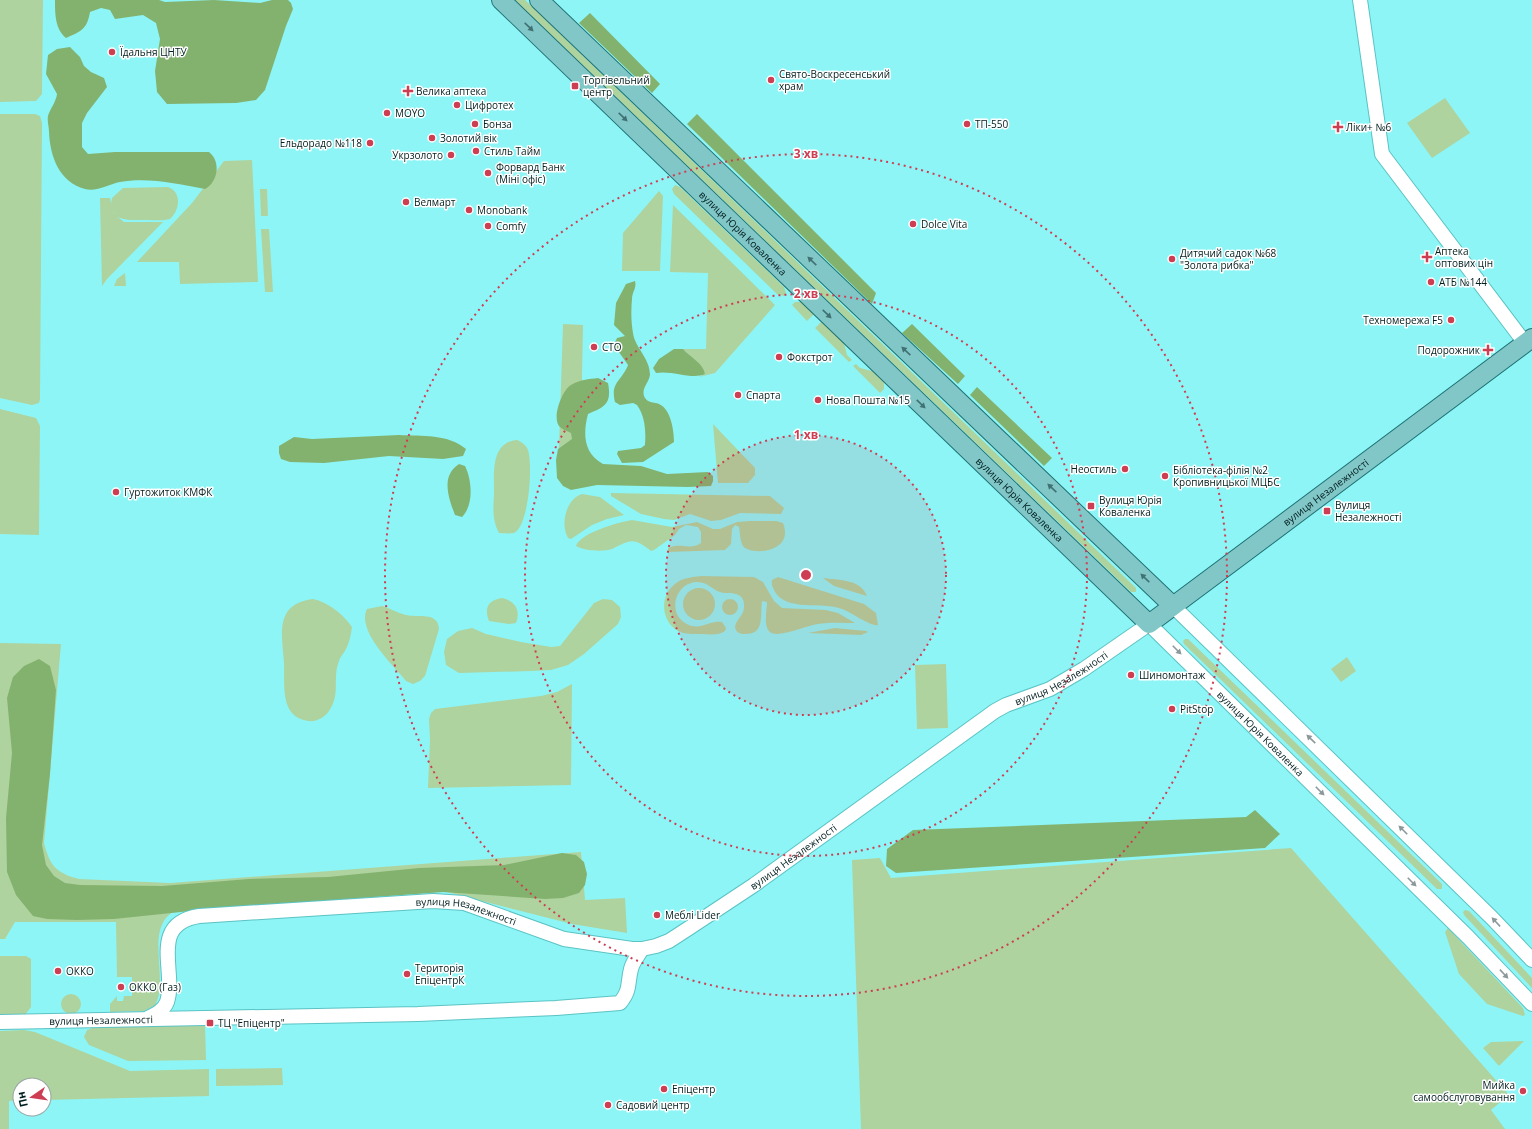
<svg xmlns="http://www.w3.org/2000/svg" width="1532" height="1129" viewBox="0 0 1532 1129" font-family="'Open Sans',sans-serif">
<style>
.green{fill:#aed39e}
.forest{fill:#83b26f}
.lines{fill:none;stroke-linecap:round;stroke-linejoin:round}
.minor-casing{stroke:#5bc3c4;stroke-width:16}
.major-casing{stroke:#1e7375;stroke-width:20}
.minor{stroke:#fff;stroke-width:14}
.major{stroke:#82c7c8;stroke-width:18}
.oneway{fill:#417273}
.oneway2{fill:#8c999a}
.ring{fill:none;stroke:#ce3e53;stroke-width:2;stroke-dasharray:2 4}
.poi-dot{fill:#ce3e53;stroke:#fff;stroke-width:1.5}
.labels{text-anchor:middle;stroke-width:3;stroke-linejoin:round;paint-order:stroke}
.poi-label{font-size:10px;fill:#001d1e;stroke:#fff;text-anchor:start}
.street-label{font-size:10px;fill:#001d1e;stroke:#fff}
.centre{fill:#ce3e53;stroke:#fff;stroke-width:2}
.ring-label{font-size:12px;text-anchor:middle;font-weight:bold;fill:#ce3e53;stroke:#fff;stroke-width:3;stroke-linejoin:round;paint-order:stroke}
</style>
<rect width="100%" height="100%" fill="#8ef5f6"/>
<path class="green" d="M0 0H43L42 94 36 101 0 102Z
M515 0H525L1136 588V592H1131Z
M1445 98 1470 133 1432 158 1407 123Z
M0 114H35L40 116 42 123 40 399 39 403 32 405 0 398Z
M252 160 258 282 180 284 179 262H137L192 203 224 161Z
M675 185 680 187 784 287 786 293 784 296 777 294 674 194 672 189Z
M168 187C182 192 180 210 170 219 163 221 155 220 147 220 132 220 106 223 112 198L123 188Z
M260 189H267L268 216H261Z
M659 191 663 196 660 271H622L623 233Z
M100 198H110L113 213 124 222H163L107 279 102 286Z
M673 205 775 305 715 373 699 377 705 374C700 363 691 358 683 349H706L708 273 670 272Z
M261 229H269L273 292H265Z
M125 273 126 286H114L117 279Z
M795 302H801L814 314 807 321 792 305Z
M822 321 844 343 847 355 852 360 849 362 815 328Z
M563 324 583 325 580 479 558 478Z
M856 364 860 368 872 371 884 382V389L880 393 853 366Z
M0 409 36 418 40 426 39 535 0 534Z
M713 424 755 468V475L748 483H718Z
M517 440C522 442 526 445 528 450 533 465 529 526 514 533 509 534 504 533 499 533 491 518 494 505 494 490 494 472 491 442 517 440Z
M611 493 770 496 784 508 781 514 740 513 721 520 711 521 690 514 674 520 664 519 641 514 611 496Z
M582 494 600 497 624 515 607 519 592 525 571 539 568 538C560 524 566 499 582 494Z
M632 520 672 527 697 522 713 529H720L737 522 750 521H776L783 523C795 553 750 556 743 546 740 541 740 533 739 527L735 525 732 529 731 544 725 550 668 552V548C681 542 690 551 701 543V532L698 527 686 525 679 529 675 535 654 550 651 551C633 537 631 540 612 549 603 552 584 551 576 546 580 533 619 522 632 520Z
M701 576 754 577 763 582 774 601 782 608 826 610 838 613 855 623C843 623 830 622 818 624 807 625 778 639 770 632 763 626 767 610 767 602L762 601C760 617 765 635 744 634 739 634 736 632 735 627 736 619 745 615 744 605 744 593 733 593 724 593 714 592 708 581 696 582 673 584 667 617 689 625 701 630 710 620 722 622L726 628 725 631C718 636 709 634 701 634 695 634 688 634 683 633 661 626 658 597 675 584 682 578 692 577 701 576Z
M778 577 864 604 876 613 878 625C871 627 851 612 842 609 821 601 788 612 775 592 773 588 771 585 772 580Z
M823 578C838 580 861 579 867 596L834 586Z
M683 604a16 16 0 1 1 32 0a16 16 0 1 1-32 0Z
M502 598C515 601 521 610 516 623L509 624 489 621C484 608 488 600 502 598Z
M313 599C328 602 344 615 352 627 351 635 349 644 345 651 343 654 340 657 339 661 332 679 341 694 329 711 324 718 316 722 308 721 279 717 285 684 284 663 282 634 274 604 313 599Z
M603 599 612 600 620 607 621 617 618 624 584 654 568 665 551 670 531 671 459 673 446 665 444 652 447 639 458 631 472 628 486 634 521 642 551 647 560 646 594 603Z
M722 607a8 8 0 1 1 16 0a8 8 0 1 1-16 0Z
M382 606C390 608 397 613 406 615 418 618 438 611 439 629L425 676 420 681 413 684 406 681C393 665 356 631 367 609Z
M835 628 866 631 868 632 861 635 808 633Z
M1185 639H1188L1442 884V889H1437L1184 644 1183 641Z
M0 643 61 644 44 843C50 866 56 873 79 879L170 883 581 852 585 900 625 898 627 933 572 924 443 891 175 911C143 927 170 980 155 1005L144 1011 110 1012V1004L117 996V1001H123L124 996H132V977H117L116 922H15L5 939H0Z
M1347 657 1356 671 1341 682 1331 669Z
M946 664 948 728 917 729 915 665Z
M572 684 571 785 428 788 430 740 429 719 431 713 435 709 541 696 557 692Z
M1291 848 1509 1095 1491 1110 1505 1129H861L852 860 880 858 891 878Z
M1465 910 1469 911 1532 978V988L1464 915 1463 912Z
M1448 928 1523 1008 1525 1015 1523 1016 1487 1004 1459 974 1445 932Z
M0 956H26L31 959V1007L25 1015 0 1016Z
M61 1004a10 10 0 1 1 20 0a10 10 0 1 1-20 0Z
M205 1025 206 1060 128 1061 89 1045 84 1037 87 1030 95 1027Z
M24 1030 35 1032 130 1071 209 1069V1096L44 1100V1085H20V1100L9 1101V1129H0V1031Z
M1524 1041 1499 1066 1483 1048 1491 1042Z
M282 1068 283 1085 216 1086V1069Z"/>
<path class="forest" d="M55 0H159L165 2 214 0 260 3 272 0H288L291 3 293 9 286 26 265 90 256 100 236 103 167 104 157 92 155 71 160 39 156 23 143 15 115 19 110 10 101 8 90 12C87 29 82 31 66 38 55 29 55 14 55 0Z
M590 13 660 84 652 93 579 23Z
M70 47 80 57 84 66 91 72 104 78 107 87 87 113 82 123V147L88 154 115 152H209C222 162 217 183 205 189 178 184 148 177 120 182 109 184 97 192 85 189 59 182 50 156 49 132 49 127 47 121 48 116 50 109 56 102 57 94L46 74 48 55 57 49Z
M697 114 876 293 872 304 687 124Z
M635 281C637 288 632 292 632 299 631 310 631 322 633 333 635 348 650 358 650 375 649 383 640 389 645 398 648 403 654 402 659 404 671 409 674 431 674 442L643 462 622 463 617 454 618 451 641 448 645 445C646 431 645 416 637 405L633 403 620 405 615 402C610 382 622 381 628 365L614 345 617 338 625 336 614 325 616 303 626 284Z
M912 324 965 376 958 384 902 333Z
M674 349H683C690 357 703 363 705 374 692 380 672 370 656 373L653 368 659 359Z
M598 378 608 383C612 404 605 407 588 414 583 433 583 453 603 464L641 466 667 474 708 472 713 476V481L711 486 688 487 597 485 571 490 563 486 557 478 556 460 558 449 572 439 571 433C568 431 563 430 560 427 551 419 562 390 571 385 579 380 589 379 598 378Z
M977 387 1052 458 1044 466 970 395Z
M399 435C421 436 449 434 466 449L463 456 443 459 389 456 324 463 290 462 281 459 279 453V446L294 437 312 439Z
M459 464 465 466C472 480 474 505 462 517L455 515C449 499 440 476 459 464Z
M39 659 50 666 56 690 50 774 42 845 46 865 54 876 65 883 80 885 162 886 249 879 328 877 419 868 504 865 562 853 576 855 584 862 587 874 585 885 579 893 563 898 545 899 443 892 200 910 114 919 77 920 47 919 33 916 16 895 7 872 6 818 12 753 7 698 13 677 24 666Z
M1255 810 1280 834 1265 848 896 873 886 866 887 849 913 830 1246 817Z"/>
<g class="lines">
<g class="minor-casing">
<g id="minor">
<path d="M1360 0 1382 154 1525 343"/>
<path d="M1173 606 1492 918 1532 960"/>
<path id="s1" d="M148 1018C156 1014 164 1010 167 1002 177 972 148 924 199 916L433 901 464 903 564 939 632 949H642L656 946 669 941 689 928 754 885 995 711 1006 705 1050 689 1084 669 1149 624 1468 937 1532 1004"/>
<path id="s2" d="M0 1022 418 1014 556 1008 620 1003C631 989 627 985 631 969 633 961 638 956 642 949"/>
</g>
</g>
<g class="major-casing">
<g id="major">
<path id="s3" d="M501 0 1149 624 1532 338"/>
<path d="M539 0 1173 606"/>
</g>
</g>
<use href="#minor" class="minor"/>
<use href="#major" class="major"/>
</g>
<defs><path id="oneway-solid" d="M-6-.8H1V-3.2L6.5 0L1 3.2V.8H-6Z"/></defs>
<g class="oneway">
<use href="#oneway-solid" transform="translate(529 27) rotate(44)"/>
<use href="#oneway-solid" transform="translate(623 117) rotate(44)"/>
<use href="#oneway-solid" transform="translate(812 261) rotate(-136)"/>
<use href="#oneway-solid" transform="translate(827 314) rotate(44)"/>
<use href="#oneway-solid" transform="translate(906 351) rotate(-137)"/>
<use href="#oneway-solid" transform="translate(921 404) rotate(44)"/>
<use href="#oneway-solid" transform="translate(1052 488) rotate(-137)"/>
<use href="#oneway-solid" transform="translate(1145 578) rotate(-136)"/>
</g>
<g class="oneway2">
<use href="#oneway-solid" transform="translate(1177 650) rotate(45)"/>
<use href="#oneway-solid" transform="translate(1311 739) rotate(-136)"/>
<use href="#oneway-solid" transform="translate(1320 791) rotate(45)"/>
<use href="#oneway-solid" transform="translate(1403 830) rotate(-135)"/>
<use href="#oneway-solid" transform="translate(1412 882) rotate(45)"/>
<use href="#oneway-solid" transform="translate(1496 922) rotate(-133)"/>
<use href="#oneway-solid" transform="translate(1504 974) rotate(47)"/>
</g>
<circle cx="806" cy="575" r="140" fill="#ce3e53" fill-opacity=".12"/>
<g class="ring">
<circle cx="806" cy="575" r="140"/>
<circle cx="806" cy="575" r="281"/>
<circle cx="806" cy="575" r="421"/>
</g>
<g class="poi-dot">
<circle cx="112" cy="52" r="4"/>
<circle cx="771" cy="80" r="4"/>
<rect x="571" y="82" width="8" height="8" rx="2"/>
<path d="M406 85h4v4h4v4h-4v4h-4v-4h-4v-4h4z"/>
<circle cx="457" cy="105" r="4"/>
<circle cx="387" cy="113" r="4"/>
<circle cx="475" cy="124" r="4"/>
<circle cx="967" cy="124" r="4"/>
<path d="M1336 121h4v4h4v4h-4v4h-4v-4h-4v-4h4z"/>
<circle cx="432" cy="138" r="4"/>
<circle cx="370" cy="143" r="4"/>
<circle cx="476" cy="151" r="4"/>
<circle cx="451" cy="155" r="4"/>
<circle cx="488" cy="173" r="4"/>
<circle cx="406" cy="202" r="4"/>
<circle cx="469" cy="210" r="4"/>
<circle cx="913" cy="224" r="4"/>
<circle cx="488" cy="226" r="4"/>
<path d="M1425 251h4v4h4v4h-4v4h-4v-4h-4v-4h4z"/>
<circle cx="1172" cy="259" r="4"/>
<circle cx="1431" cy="282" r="4"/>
<circle cx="1451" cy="320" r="4"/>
<circle cx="594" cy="347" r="4"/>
<path d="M1486 344h4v4h4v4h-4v4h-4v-4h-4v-4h4z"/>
<circle cx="779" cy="357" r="4"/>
<circle cx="738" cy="395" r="4"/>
<circle cx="818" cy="400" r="4"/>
<circle cx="1125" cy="469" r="4"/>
<circle cx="1165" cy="476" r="4"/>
<circle cx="116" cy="492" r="4"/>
<rect x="1087" y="502" width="8" height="8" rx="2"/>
<rect x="1323" y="507" width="8" height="8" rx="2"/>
<circle cx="1131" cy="675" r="4"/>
<circle cx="1172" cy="709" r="4"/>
<circle cx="657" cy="915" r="4"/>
<circle cx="58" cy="971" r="4"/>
<circle cx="407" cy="974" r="4"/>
<circle cx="121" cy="987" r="4"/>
<rect x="206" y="1019" width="8" height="8" rx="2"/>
<circle cx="664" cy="1089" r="4"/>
<circle cx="1523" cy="1091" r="4"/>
<circle cx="608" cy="1105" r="4"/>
</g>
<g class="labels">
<g class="poi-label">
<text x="120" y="56">Їдальня ЦНТУ</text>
<text x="779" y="78">Свято-Воскресенський<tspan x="779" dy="12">храм</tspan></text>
<text x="583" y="84">Торгівельний<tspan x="583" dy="12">центр</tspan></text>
<text x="416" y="95">Велика аптека</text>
<text x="465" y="109">Цифротех</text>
<text x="395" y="117">MOYO</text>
<text x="483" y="128">Бонза</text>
<text x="975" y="128">ТП-550</text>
<text x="1346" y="131">Ліки+ №6</text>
<text x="440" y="142">Золотий вік</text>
<text x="362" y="147" text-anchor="end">Ельдорадо №118</text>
<text x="484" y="155">Стиль Тайм</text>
<text x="443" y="159" text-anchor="end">Укрзолото</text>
<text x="496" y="171">Форвард Банк<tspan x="496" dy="12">(Міні офіс)</tspan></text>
<text x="414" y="206">Велмарт</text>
<text x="477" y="214">Monobank</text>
<text x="921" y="228">Dolce Vita</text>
<text x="496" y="230">Comfy</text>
<text x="1435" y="255">Аптека<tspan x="1435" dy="12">оптових цін</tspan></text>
<text x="1180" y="257">Дитячий садок №68<tspan x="1180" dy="12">"Золота рибка"</tspan></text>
<text x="1439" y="286">АТБ №144</text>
<text x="1443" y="324" text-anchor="end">Техномережа F5</text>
<text x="602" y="351">СТО</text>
<text x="1480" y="354" text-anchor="end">Подорожник</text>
<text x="787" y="361">Фокстрот</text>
<text x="746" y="399">Спарта</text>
<text x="826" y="404">Нова Пошта №15</text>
<text x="1117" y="473" text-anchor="end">Неостиль</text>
<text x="1173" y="474">Бібліотека-філія №2<tspan x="1173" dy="12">Кропивницької МЦБС</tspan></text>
<text x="124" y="496">Гуртожиток КМФК</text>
<text x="1099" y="504">Вулиця Юрія<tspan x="1099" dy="12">Коваленка</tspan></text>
<text x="1335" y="509">Вулиця<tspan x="1335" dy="12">Незалежності</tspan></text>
<text x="1139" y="679">Шиномонтаж</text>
<text x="1180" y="713">PitStop</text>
<text x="665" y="919">Меблі Lider</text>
<text x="415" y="972">Територія<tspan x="415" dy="12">ЕпіцентрК</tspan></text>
<text x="66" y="975">ОККО</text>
<text x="129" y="991">ОККО (Газ)</text>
<text x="218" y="1027">ТЦ "Епіцентр"</text>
<text x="1515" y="1089" text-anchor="end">Мийка<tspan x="1515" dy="12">самообслуговування</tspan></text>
<text x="672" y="1093">Епіцентр</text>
<text x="616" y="1109">Садовий центр</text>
</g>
<g class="street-label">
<text dy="4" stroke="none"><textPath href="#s3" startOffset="336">вулиця Юрія Коваленка</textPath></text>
<text dy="4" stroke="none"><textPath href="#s3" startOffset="1120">вулиця Незалежності</textPath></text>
<text dy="4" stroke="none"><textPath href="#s3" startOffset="720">вулиця Юрія Коваленка</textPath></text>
<text dy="4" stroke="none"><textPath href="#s1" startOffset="1081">вулиця Незалежності</textPath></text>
<text dy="4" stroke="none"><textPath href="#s1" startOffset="1341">вулиця Юрія Коваленка</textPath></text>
<text dy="4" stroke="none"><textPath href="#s1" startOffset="758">вулиця Незалежності</textPath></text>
<text dy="4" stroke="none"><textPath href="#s1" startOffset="398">вулиця Незалежності</textPath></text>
<text dy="4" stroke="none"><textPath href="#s2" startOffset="101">вулиця Незалежності</textPath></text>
</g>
</g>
<circle cx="806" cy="575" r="6" class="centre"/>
<g class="ring-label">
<text x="806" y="158">3 хв</text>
<text x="806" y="298">2 хв</text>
<text x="806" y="439">1 хв</text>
</g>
<g transform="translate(32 1097) rotate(257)"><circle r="19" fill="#ffffff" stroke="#99a5a5"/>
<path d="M0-3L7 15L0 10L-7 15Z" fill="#ce3e53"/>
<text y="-6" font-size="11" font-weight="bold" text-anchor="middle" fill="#001d1e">Пн</text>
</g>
</svg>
